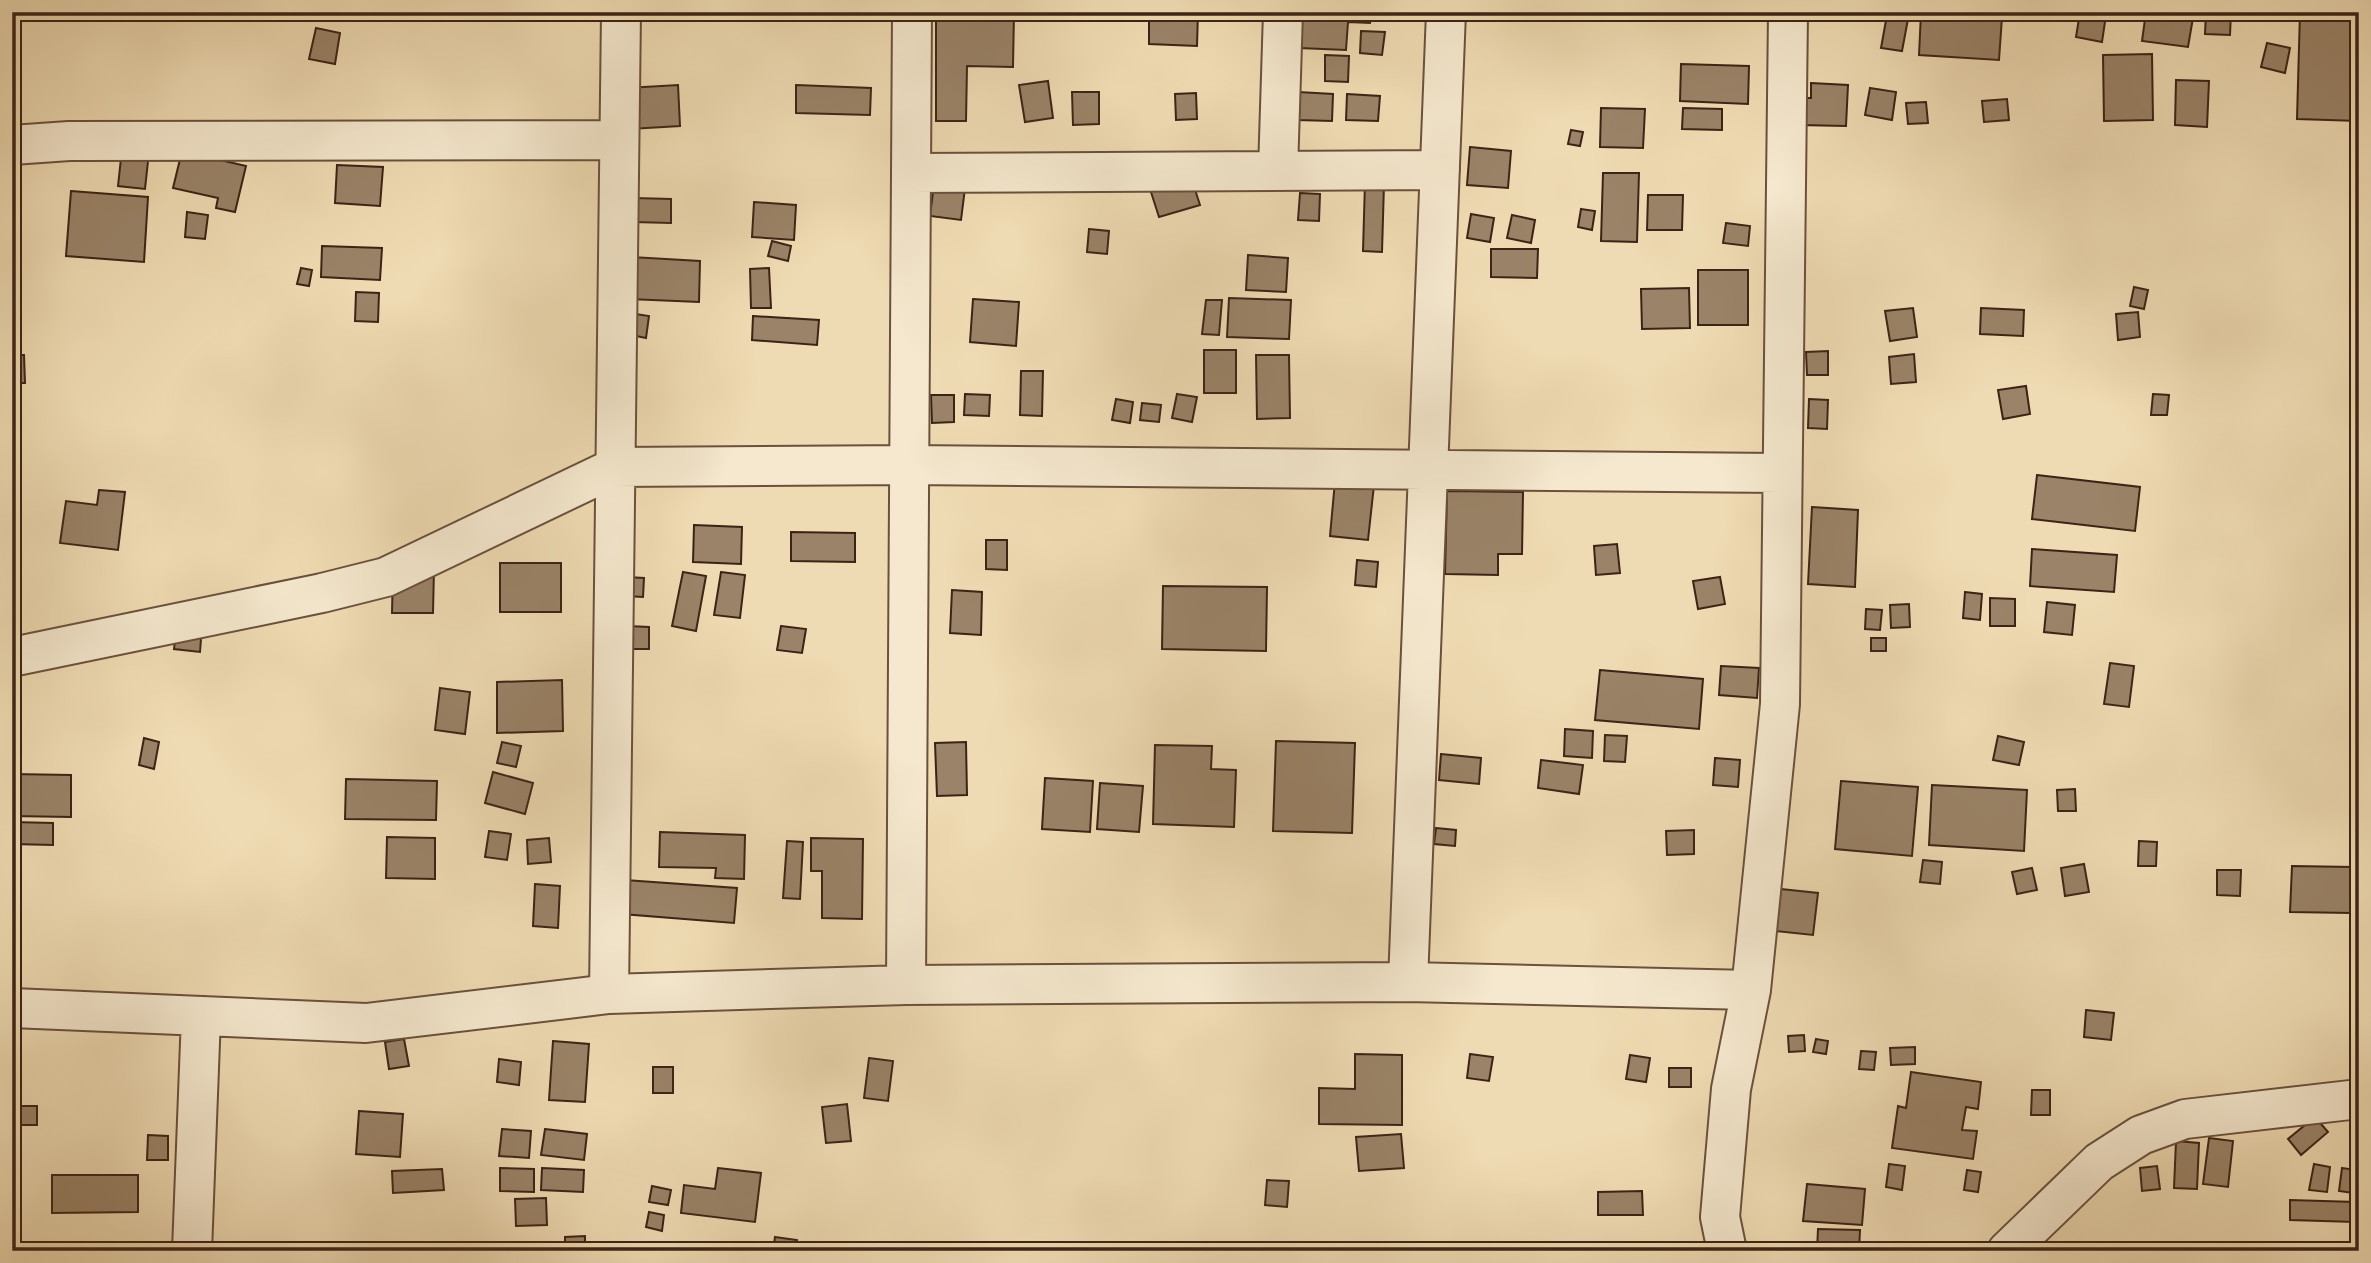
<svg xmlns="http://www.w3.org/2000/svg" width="2371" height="1263" viewBox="0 0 2371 1263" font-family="'Libre Caslon Text',serif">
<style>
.building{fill:#9a8368;stroke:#3d2316;stroke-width:2}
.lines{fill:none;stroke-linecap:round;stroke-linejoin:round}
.minor-casing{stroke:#6a513d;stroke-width:42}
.minor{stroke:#f5e8ce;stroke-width:38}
</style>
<rect width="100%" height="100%" fill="#efdbb3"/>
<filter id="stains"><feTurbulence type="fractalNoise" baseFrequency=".00286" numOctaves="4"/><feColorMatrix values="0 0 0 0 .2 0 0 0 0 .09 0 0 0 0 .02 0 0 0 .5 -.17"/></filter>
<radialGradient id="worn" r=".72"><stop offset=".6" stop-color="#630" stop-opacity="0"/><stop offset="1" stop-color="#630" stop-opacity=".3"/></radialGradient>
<path class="building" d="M936 12H1014L1013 67 967 66 966 121H936Z
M1149 12H1198L1197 46 1149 44Z
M1301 12H1371L1370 23 1348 22 1346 50 1299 48Z
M2080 12 2106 15 2102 42 2076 37Z
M2146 12H2194L2188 47 2142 41Z
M2206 12H2231L2230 35 2205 34Z
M2300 12H2359V121L2297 119Z
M1921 13 2002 17 1999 60 1919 55Z
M1887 15 1908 19 1902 51 1881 48Z
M316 28 340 33 335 64 309 59Z
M1361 31 1385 32 1382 55 1360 53Z
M12 40H15L17 61 12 62Z
M2267 43 2290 48 2285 73 2261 67Z
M2152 54 2153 120 2104 121 2103 55Z
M1325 55 1349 56 1348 82 1325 81Z
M1681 64 1749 66 1748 104 1680 101Z
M2176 80 2209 81 2207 127 2175 125Z
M1048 81 1053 118 1025 122 1019 85Z
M1811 83 1848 85 1846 126 1799 125 1800 98H1811Z
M678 85 680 126 630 129 627 88Z
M796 85 871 88 870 115 796 113Z
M1870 88 1896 92 1892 120 1865 115Z
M1072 92H1099V124L1073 125Z
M1298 92 1333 94 1332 121 1297 120Z
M1196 93 1197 119 1176 120 1175 94Z
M1347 94 1380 96 1378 121 1346 120Z
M2007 99 2009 120 1984 122 1982 101Z
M1926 102 1928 123 1908 124 1906 103Z
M1601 108 1645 109 1643 148 1600 147Z
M1683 108 1722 109V130L1682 129Z
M1571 130 1583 132 1580 146 1568 144Z
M1470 147 1511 151 1508 188 1467 185Z
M122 149 149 152 145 189 118 186Z
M182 151 246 166 235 212 216 208 218 198 173 188Z
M337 165 383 167 380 206 335 203Z
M1603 173H1639L1637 242 1601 241Z
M1191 177 1200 205 1159 217 1150 189Z
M1365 182 1384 184 1382 252 1363 251Z
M934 184 965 188 961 220 930 216Z
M71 191 148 197 144 262 66 256Z
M1300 193 1320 194 1319 221 1298 220Z
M1648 195H1683L1682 230H1647Z
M634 198 671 199V223L633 222Z
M754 202 796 205 794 240 752 237Z
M1581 209 1595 211 1592 230 1578 227Z
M187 212 208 215 205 239 185 237Z
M1471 214 1494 218 1490 242 1467 238Z
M1512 215 1535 220 1531 243 1507 238Z
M1726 223 1750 226 1748 246 1723 243Z
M1089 229 1109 231 1107 254 1087 252Z
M12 232H15L17 259H12Z
M772 241 791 246 788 261 768 256Z
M322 246 382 248 380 280 321 277Z
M1491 249H1538L1537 278 1491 277Z
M1248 255 1288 258 1286 292 1246 290Z
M631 257 700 261 699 302 629 299Z
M301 268 312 270 309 286 297 284Z
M769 268 771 308H751L750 269Z
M1698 270H1748V325H1698Z
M2134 287 2148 290 2144 309 2130 306Z
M1689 288 1690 328 1642 329 1641 289Z
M356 292 379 293 378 322 355 321Z
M1229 298 1291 300 1289 339 1227 337Z
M973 299 1019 302 1016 346 970 342Z
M1206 300H1222L1219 335 1202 334Z
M1913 308 1917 337 1890 341 1885 311Z
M1981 308 2024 310 2023 336 1980 334Z
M2138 312 2140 337 2118 340 2116 314Z
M629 313 649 316 646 338 626 334Z
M753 316 819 320 817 345 752 340Z
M1204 350H1236V393H1204Z
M1828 351V375H1807L1806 352Z
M1914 354 1916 382 1891 384 1889 357Z
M12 355H24L25 383H12Z
M1256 355H1289L1290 418 1257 419Z
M1021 371H1043L1042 416 1020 415Z
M2026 386 2030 414 2003 419 1998 390Z
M965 394 990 395 989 416 964 415Z
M1177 394 1197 397 1192 422 1172 418Z
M2153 394 2169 395 2167 415H2151Z
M931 395H954V422L932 423Z
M1116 399 1133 402 1130 423 1112 420Z
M1809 399 1828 400 1827 429 1808 428Z
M1142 403 1161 405 1159 422 1140 420Z
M2037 475 2140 487 2135 531 2032 519Z
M1335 481 1374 485 1368 540 1330 536Z
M99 490 125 492 118 550 60 543 66 501 97 505Z
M1447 491 1523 492 1522 554H1498V575L1445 574Z
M1812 507 1858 510 1855 587 1808 584Z
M694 525 742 527 741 564 693 562Z
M791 532 855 533V562L791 561Z
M986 540H1007V570L986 569Z
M1617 544 1620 573 1596 575 1594 546Z
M2032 549 2117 555 2114 592 2030 586Z
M1357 560 1378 562 1376 587 1355 585Z
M500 563H561V612H500Z
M393 568H434L433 613H392Z
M683 572 706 576 696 631 672 626Z
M721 572 745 575 740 618 714 615Z
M626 577 644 578 643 597 625 596Z
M1720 577 1725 604 1698 609 1693 581Z
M1163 586 1267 587 1266 651 1162 649Z
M952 590 982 592 981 635 950 633Z
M1965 592 1982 594 1980 620 1963 618Z
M1990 598 2015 599V626H1990Z
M2047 602 2075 605 2072 635 2044 632Z
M1909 604 1910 627 1891 628 1890 605Z
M1866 609 1882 610 1880 630 1865 629Z
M177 624 202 626 200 652 174 649Z
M627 626 649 627V649H627Z
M781 626 806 629 802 653 777 650Z
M1871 638H1886V651H1871Z
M2110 663 2134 666 2129 707 2104 704Z
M1721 666 1759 668 1757 698 1719 695Z
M1600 670 1703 679 1699 729 1595 720Z
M562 680 563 731 497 733V682Z
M440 688 470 692 465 734 435 730Z
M1565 729 1593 731 1592 758 1564 756Z
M1605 735 1627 736 1625 762 1604 761Z
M1998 736 2024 742 2019 765 1993 760Z
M144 738 159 742 154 769 139 765Z
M1276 741 1355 743 1352 833 1273 831Z
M502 742 521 746 516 767 497 763Z
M966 742 967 795 937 796 935 743Z
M1155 745 1212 746 1211 769 1236 770 1234 827 1153 824Z
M1441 754 1481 758 1479 784 1439 780Z
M1715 758 1740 760 1738 787 1713 785Z
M1541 760 1583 765 1579 794 1538 788Z
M493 772 533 783 525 814 485 803Z
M12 774 71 775V817L12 816Z
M1045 778 1093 781 1090 832 1042 829Z
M346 779 437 781 436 820 345 819Z
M1841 781 1918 787 1912 856 1835 849Z
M1100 783 1143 786 1139 832 1097 829Z
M1932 785 2027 790 2024 851 1929 845Z
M2075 789 2076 811H2058L2057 790Z
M12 822 53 823V845L12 844Z
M1436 828 1456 830 1455 846 1434 844Z
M1694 830V854L1667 855 1666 831Z
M489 831 511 834 507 860 485 857Z
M660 832 745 835 744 879 715 878 716 868 659 867Z
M387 837 435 838V879L386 878Z
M549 838 551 862 528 864 527 840Z
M811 838 863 839 862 919 822 918V871H811Z
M787 841 803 842 800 899 783 898Z
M2139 841 2157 842 2156 866H2138Z
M1923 860 1942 862 1940 884 1920 882Z
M2084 864 2089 892 2065 896 2061 868Z
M2292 866 2353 867 2351 913 2290 912Z
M2032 868 2037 890 2017 894 2012 872Z
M2217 870H2241L2240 896 2217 895Z
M625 880 737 888 734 923 622 914Z
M535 884 560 886 558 928 533 926Z
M1781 889 1818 893 1813 935 1775 931Z
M2086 1010 2114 1013 2111 1040 2084 1037Z
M1804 1035 1805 1051 1789 1052 1788 1036Z
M404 1039 409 1066 389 1069 385 1042Z
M1816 1039 1828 1041 1826 1054 1813 1052Z
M553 1041 589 1044 585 1102 549 1100Z
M1915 1047V1064L1891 1065 1890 1048Z
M1861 1051 1876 1052 1874 1070 1859 1069Z
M1355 1054 1402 1055V1125L1319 1124V1088L1355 1089Z
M1470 1054 1493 1057 1489 1081 1467 1078Z
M1630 1055 1650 1058 1646 1082 1626 1079Z
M869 1058 893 1061 888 1101 864 1098Z
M499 1059 521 1062 519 1085 497 1082Z
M653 1067H673V1093H653Z
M1669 1068H1691V1087H1669Z
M1911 1072 1981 1082 1978 1109 1966 1107 1962 1130 1977 1131 1973 1159 1892 1148 1898 1106 1906 1108Z
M2032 1090H2050V1115H2031Z
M847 1104 851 1141 826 1143 822 1107Z
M15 1106H37V1125H15Z
M359 1111 403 1114 400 1157 356 1154Z
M2315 1117 2328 1132 2301 1155 2288 1139Z
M502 1129 531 1131 529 1158 499 1156Z
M545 1129 587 1134 584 1160 541 1155Z
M1401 1134 1404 1168 1359 1171 1356 1137Z
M148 1135 168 1136V1160H147Z
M2209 1138 2233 1141 2228 1187 2203 1184Z
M2176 1141 2199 1143 2197 1189 2174 1188Z
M1889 1164 1905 1166 1902 1190 1886 1187Z
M2314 1164 2330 1167 2327 1192 2309 1190Z
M2157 1166 2160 1189 2142 1191 2140 1168Z
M500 1168 534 1169V1192L500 1191Z
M542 1168 584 1170 583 1192 541 1190Z
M718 1168 761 1173 755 1222 681 1213 684 1185 715 1189Z
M2342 1168 2356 1170 2354 1193 2339 1191Z
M442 1169 444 1190 393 1193 392 1171Z
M1967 1170 1981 1172 1978 1192 1964 1190Z
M52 1175H138V1212L52 1213Z
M1267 1180 1289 1181 1287 1207 1265 1205Z
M1807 1184 1865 1189 1862 1225 1803 1221Z
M652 1186 671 1190 668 1205 649 1202Z
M1642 1191 1643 1215H1598V1192Z
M546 1198 547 1225 516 1226 515 1199Z
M2290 1200 2356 1202 2355 1222 2290 1220Z
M649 1212 664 1215 662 1231 646 1227Z
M1818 1229 1860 1230 1859 1251H1817Z
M585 1236V1251H565V1237Z
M775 1237 797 1240 796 1251H773Z"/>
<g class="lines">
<g class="minor-casing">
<path id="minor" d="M12 145 69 141 619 140
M1278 171 1283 12
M911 173 1440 170
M12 657 322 593 386 577 616 467 909 465 1782 473
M1408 982 1446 12
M906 985 912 12
M609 994 621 12
M12 1008 366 1023 609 994 906 985 1408 982 1751 990
M192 1251 201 1016
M1727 1251 1720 1217 1731 1089 1751 990 1780 704 1788 12
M2007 1251 2099 1162 2141 1135 2185 1119 2359 1099"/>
</g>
<use href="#minor" class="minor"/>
</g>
<rect width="2371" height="1263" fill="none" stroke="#efdbb3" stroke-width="42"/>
<rect x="14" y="14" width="2343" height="1235" fill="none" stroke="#3d2316" stroke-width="3.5"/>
<rect x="21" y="21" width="2329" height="1221" fill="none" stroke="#3d2316" stroke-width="2"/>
<rect width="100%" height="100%" filter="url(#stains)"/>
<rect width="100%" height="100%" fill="url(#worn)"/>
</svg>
